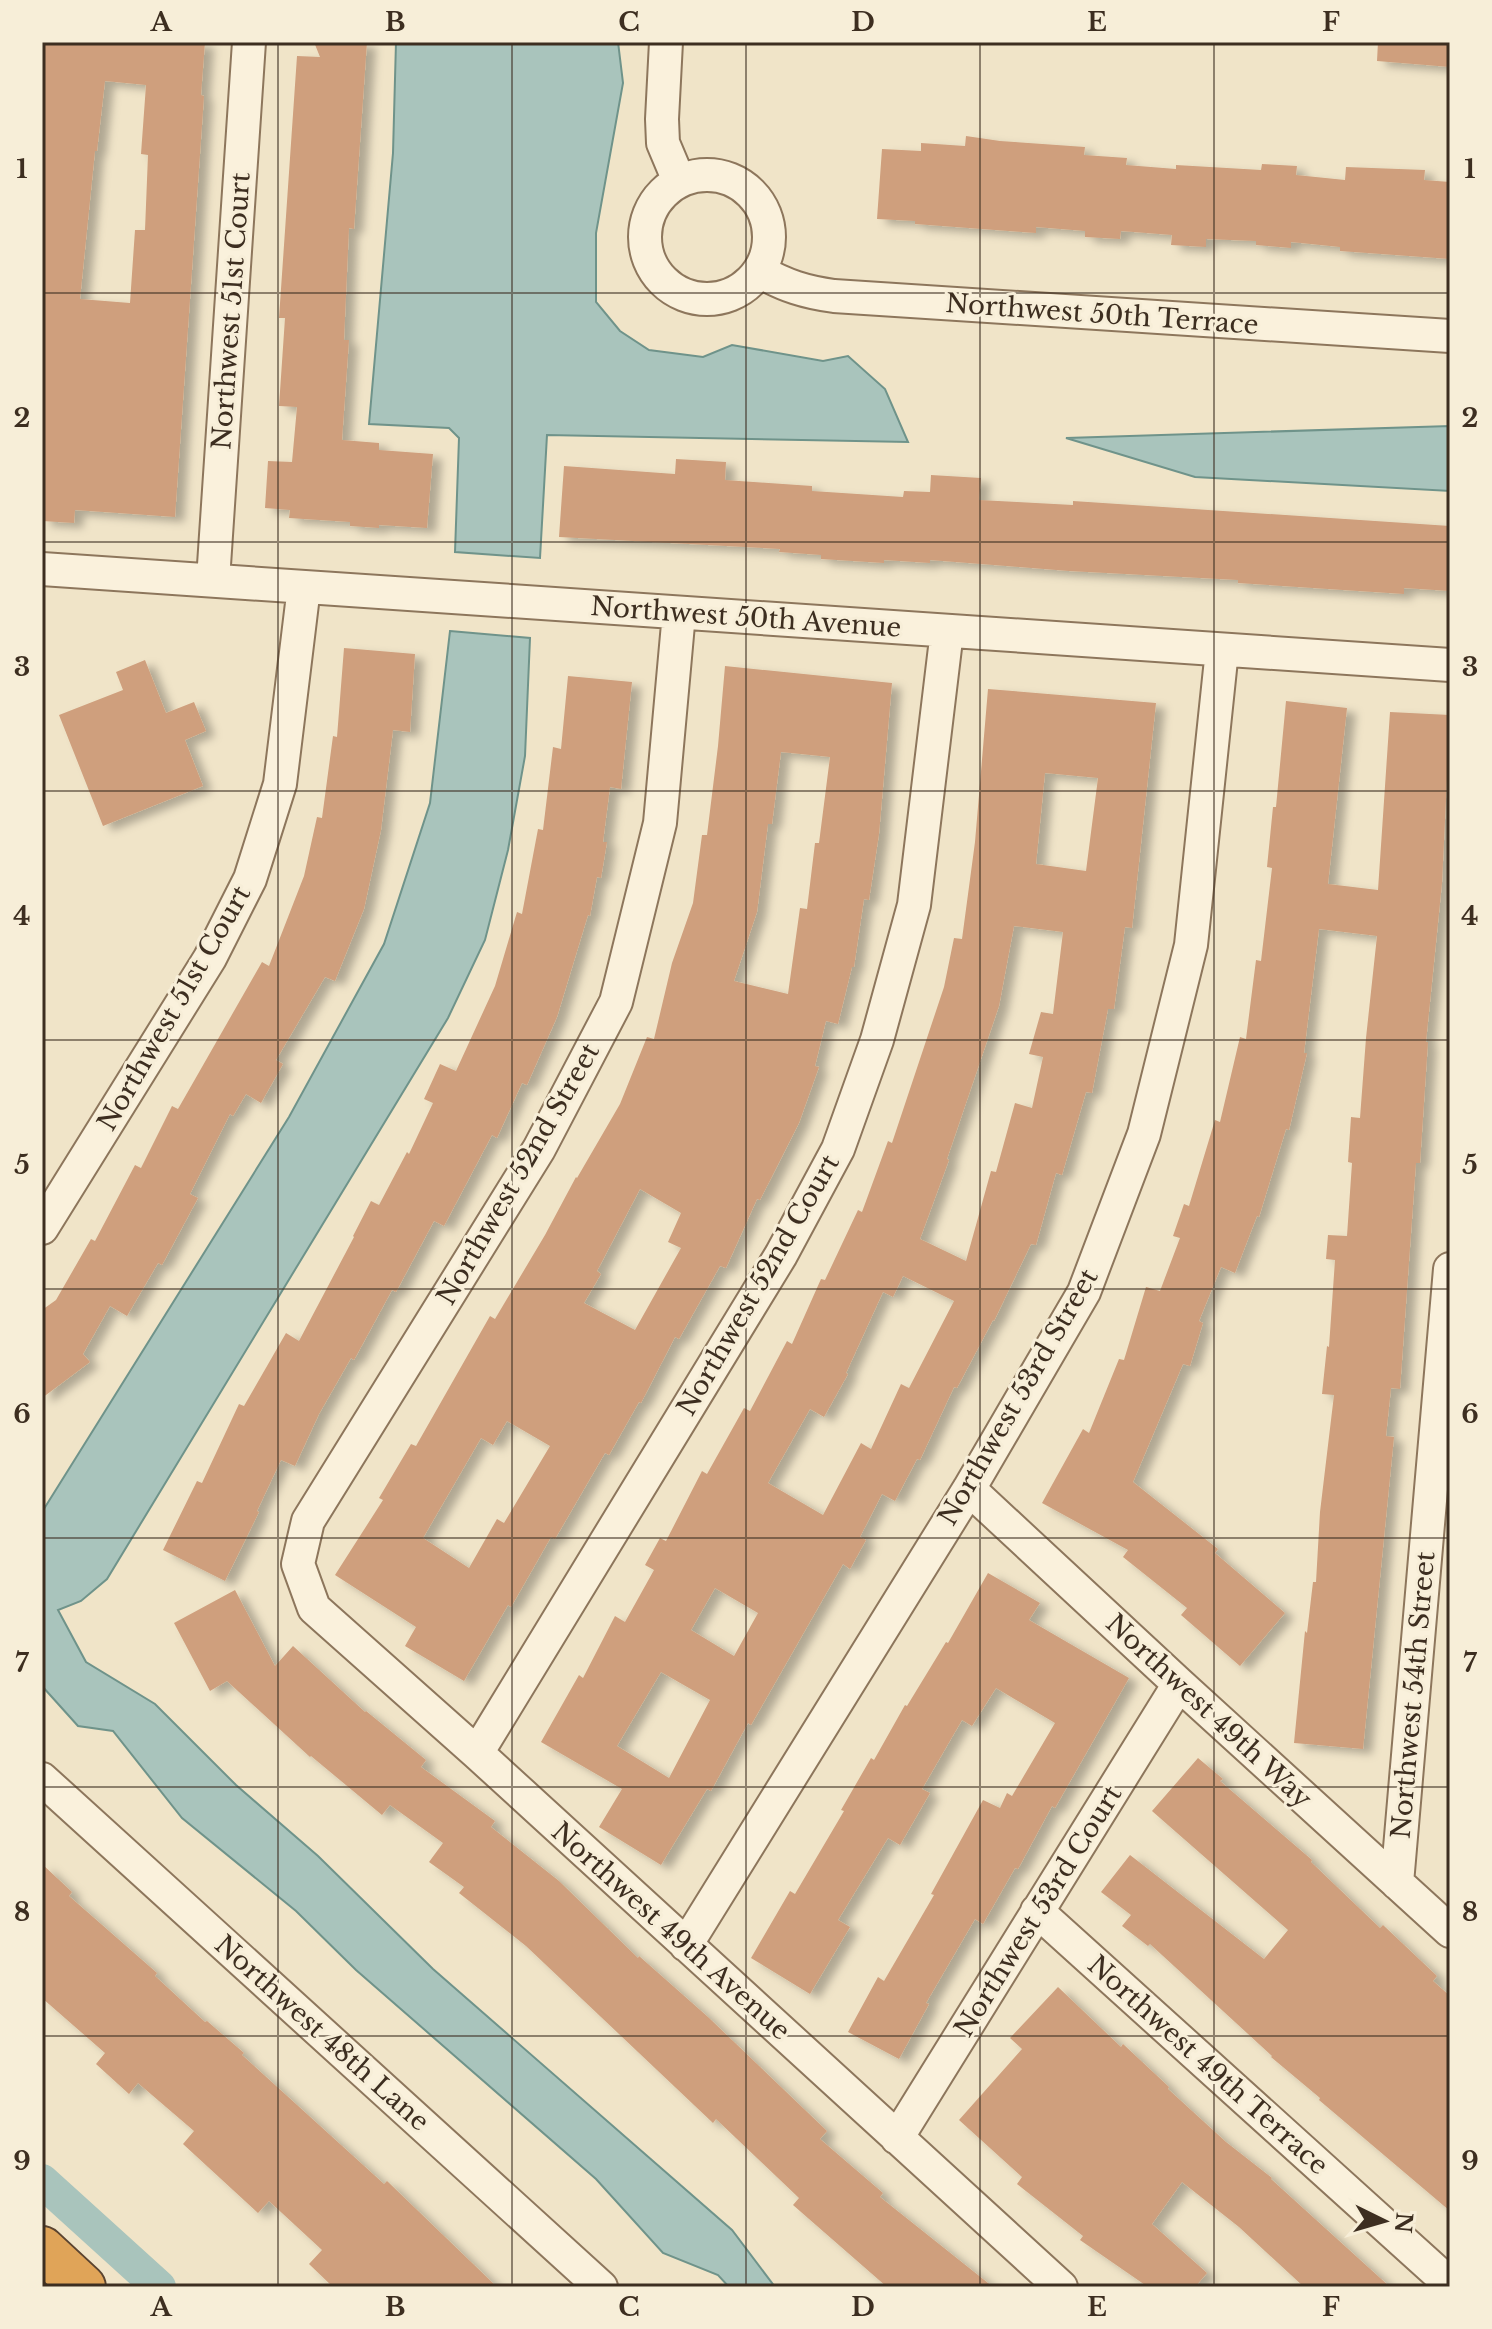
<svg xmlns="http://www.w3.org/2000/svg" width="1492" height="2329" viewBox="0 0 1492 2329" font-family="'Libre Baskerville',serif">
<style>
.water{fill:#a9c4bc;stroke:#6f938a;stroke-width:2}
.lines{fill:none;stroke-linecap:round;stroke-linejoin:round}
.canal{stroke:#a9c4bc;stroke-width:34}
.building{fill:#cf9f7d;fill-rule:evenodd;filter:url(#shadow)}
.street-casing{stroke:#8d765c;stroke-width:36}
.highway-casing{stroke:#5b4430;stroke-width:48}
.street{stroke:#faf1dc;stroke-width:32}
.highway{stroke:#e0a458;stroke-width:44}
.grid{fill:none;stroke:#3d2e20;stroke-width:2;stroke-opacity:0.55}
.labels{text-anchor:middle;stroke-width:6;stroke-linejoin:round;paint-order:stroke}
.street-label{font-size:26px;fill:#3d2e20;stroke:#f7eed8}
.neatline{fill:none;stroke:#3d2e20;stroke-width:3}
.grid-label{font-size:26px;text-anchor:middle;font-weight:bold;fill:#3d2e20}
</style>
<defs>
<filter id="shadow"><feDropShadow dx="9" dy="5" stdDeviation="4" flood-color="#0004"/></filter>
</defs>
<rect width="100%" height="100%" fill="#f0e4c8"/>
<path class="water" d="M396 42H618L623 83 596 233V302L620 331 649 350 703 357 732 345 823 361 848 356 885 389 908 442 547 435 540 558 455 552 459 438 449 428 369 424 393 153Z
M1450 426V491L1195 477 1066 438Z
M450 631 530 638 525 756 508 850 485 940 448 1018 107 1579 81 1601 58 1610 86 1662 155 1704 236 1785 318 1856 433 1969 732 2230 775 2287H729L718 2275 663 2253 596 2179 356 1970 296 1911 182 1818 113 1731 78 1726 42 1686V1512L289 1117 384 944 430 803Z"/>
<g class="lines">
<path class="canal" d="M42 2181 159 2287"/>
</g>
<path class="building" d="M42 42H205L201 95 204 96 175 517 75 510 74 523 42 521ZM105 81 146 85 141 154 148 155 145 230H135L130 303 80 299 95 151H97Z
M314 42H367L354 229 349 228 344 340H349L342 440 379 443V450L433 454 427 528 379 525V528L350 526V522L289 518 290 510 265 508 268 461 292 462 297 407 279 406 285 318H279L297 56 320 57Z
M1378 42H1450V67L1377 61Z
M966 136 1000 141 1085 147 1084 155 1127 158 1126 165 1176 169V165L1261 170 1262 164 1297 166 1296 175 1345 180 1346 167 1425 170 1424 180 1450 182V259L1340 251V247L1291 242V248L1256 245V241L1206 239V247L1171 245 1172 235 1121 231 1120 239 1085 237V231L1036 227V233L915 224V221L877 219 882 149 921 151V143L965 146Z
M676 459 726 462 725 480 812 486V491L903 497 904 491 930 492 931 475 981 478 979 500 1073 505V501L1450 526V591L1404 588V594L1238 583V580L1069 571 930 560V563L884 560V563L821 559V555L779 552 780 549 559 537 564 466 675 474Z
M344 648 415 654 410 732 393 730 381 830 364 909 335 981 325 977 276 1060 283 1064 261 1103 246 1094 233 1116 230 1114 190 1194 198 1198 162 1265 158 1263 127 1316 110 1306 83 1354 90 1362 42 1398V1310L56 1300 91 1239 95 1241 135 1165 141 1168 172 1106 178 1109 262 962 269 966 304 876 317 817 322 818 333 736 337 737Z
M145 660 166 713 194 702 206 731 185 740 203 786 103 826 59 715 123 690 116 672Z
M725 666 892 683 879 834 869 900 864 899 854 967H852L838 1024 826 1021 815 1066 819 1067 799 1123 760 1200 757 1199 726 1268 720 1266 679 1339 675 1337 641 1403 639 1402 609 1455 605 1453 555 1539 551 1537 511 1607 508 1605 464 1681 405 1646 416 1627 335 1575 383 1500 379 1498 411 1444 416 1446 490 1316 495 1319 545 1235 576 1177 577 1178 620 1104 647 1037 654 1039 672 963 693 903 702 835H707L718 746ZM781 752 830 757 819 843H815L807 909 800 908 788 994 734 981 757 912 768 824H772ZM640 1189 681 1213 668 1242 681 1248 635 1330 584 1303 601 1274 597 1271ZM507 1421 550 1446 504 1523 497 1519 469 1568 423 1538 481 1438 493 1445Z
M568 676 632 682 621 789 610 787 603 842H607L601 878 597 877 590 916 588 915 557 1017 527 1085 522 1083 497 1138 492 1135 444 1226 434 1221 396 1292 392 1290 354 1360 351 1358 319 1414 295 1466 281 1460 257 1511 259 1512 225 1581 163 1550 197 1481 202 1483 239 1404 244 1406 286 1333 299 1341 354 1237 353 1236 371 1201 379 1205 407 1152 409 1154 433 1103 424 1099 440 1064 456 1071 495 986 517 912 522 914 538 829 543 830 553 747 561 749Z
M988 689 1156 703 1132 928 1125 927 1114 1009H1108L1092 1093 1086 1092 1062 1175 1056 1173 1036 1245 1031 1244 994 1321 993 1320 957 1388 954 1387 920 1460 917 1459 895 1501 882 1494 860 1537 866 1540 850 1569 843 1564 751 1725 748 1723 711 1791 707 1789 661 1865 599 1827 622 1789 541 1742 579 1675 583 1678 615 1616 625 1622 654 1570 645 1565 660 1538 666 1541 702 1471 707 1474 744 1408 750 1411 787 1341 792 1344 821 1279 825 1280 858 1210 862 1212 888 1141 892 1143 944 987 954 938 962 939 975 842ZM1045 773 1098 778 1086 871 1036 864ZM1014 926 1063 932 1053 1014 1041 1012 1029 1054 1043 1057 1032 1108 1015 1103 996 1172 991 1171 966 1261 920 1239 949 1160 947 1159 999 1006ZM903 1276 954 1301 909 1388 901 1384 871 1449 861 1443 823 1515 768 1483 810 1409 824 1417 848 1374 846 1373 883 1292 893 1297ZM715 1588 758 1613 734 1656 691 1630ZM661 1672 710 1700 669 1778 617 1746Z
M1286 701 1347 708 1328 884 1378 890 1390 712 1450 715 1442 883 1426 1042H1428L1420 1163H1416L1400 1389 1391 1388 1386 1436 1394 1437 1363 1749 1294 1743 1305 1631 1307 1633 1313 1582H1316L1320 1512 1334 1395 1322 1394 1327 1346 1329 1347 1335 1260 1326 1259 1328 1235 1347 1236 1352 1163 1348 1162 1351 1117 1360 1118 1366 1038 1377 936 1319 929 1304 1053H1307L1289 1130 1286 1129 1259 1217 1257 1216 1235 1273 1221 1267 1199 1321 1203 1323 1190 1366 1183 1364 1133 1482 1218 1549 1215 1553 1285 1613 1240 1666 1181 1615 1187 1608 1123 1557 1128 1550 1042 1503 1083 1429 1089 1433 1119 1359 1124 1360 1146 1287 1160 1291 1180 1238 1173 1236 1184 1204 1189 1206 1215 1120 1220 1122 1240 1037 1246 1039 1256 960 1261 961 1272 868 1267 867 1273 807H1276Z
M988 1573 1040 1603 1029 1620 1129 1678 1055 1808 1052 1806 1018 1869 1015 1868 983 1924 975 1919 926 2003 929 2004 899 2059 848 2032 878 1977 884 1981 934 1895 931 1894 983 1800 1000 1808 1007 1793 1012 1796 1055 1723 996 1688 972 1726 962 1720 922 1789 930 1793 900 1845 888 1838 838 1920 850 1927 810 1994 751 1958 790 1891 795 1894 844 1811 841 1810 871 1758 874 1760 905 1705 907 1706 946 1642 948 1643Z
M235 1590 275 1666 293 1646 365 1712 366 1711 426 1760 421 1767 495 1821 491 1827 559 1881 638 1958 639 1956 708 2017 827 2131 820 2139 883 2193 880 2197 993 2287H887L793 2205 799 2198 716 2119 713 2123 526 1946 459 1893 464 1887 429 1862 443 1843 390 1805 382 1815 311 1756 310 1757 227 1681 210 1691 174 1623Z
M1198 1758 1223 1779 1220 1781 1312 1860 1311 1862 1380 1928 1383 1925 1437 1976 1433 1981 1450 1996V2211L1319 2100 1320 2098 1271 2057 1272 2056 1150 1944 1148 1946 1122 1926 1131 1915 1101 1892 1130 1855 1264 1959 1288 1930 1152 1811Z
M42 1864 72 1892 69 1896 157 1973 155 1976 205 2022 207 2021 244 2053 242 2055 384 2184 387 2181 497 2287H333L309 2264 322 2250 269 2201 258 2213 183 2144 194 2131 138 2083 129 2094 96 2064 105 2053 42 1998Z
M1058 1987 1121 2047 1123 2044 1169 2087 1168 2089 1226 2142 1272 2178 1271 2179 1390 2287H1304L1239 2227 1182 2182 1152 2224 1207 2273 1195 2287H1148L1080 2240 1083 2236 1017 2184 1022 2177 959 2120 1022 2049 1010 2038Z"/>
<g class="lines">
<g class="street-casing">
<path id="street" d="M666 42 662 119 663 143 679 181
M645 237a62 62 0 1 1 124 0a62 62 0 1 1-124 0Z
M759 271C786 286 805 292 834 296L1450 336
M42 569 1450 665
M213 580 249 42
M679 613 660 823 616 1002 539 1149 308 1521 298 1564 314 1608 477 1753 1061 2287
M42 1228 210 958 250 879 280 784 304 587
M969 1489 1179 1684 1450 1931
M477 1753 781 1255 838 1149 877 1040 914 905 947 631
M42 1779 601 2287
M1397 1883 1450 1269
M1037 1911 1450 2284
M686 1945 969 1489 1084 1292 1144 1134 1191 945 1222 650
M897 2138 1179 1684"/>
</g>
<g class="highway-casing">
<path id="highway" d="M42 2249 83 2287"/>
</g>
<use href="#street" class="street"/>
<use href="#highway" class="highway"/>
</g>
<path class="grid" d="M278 42V2287M512 42V2287M746 42V2287M980 42V2287M1214 42V2287M42 293H1450M42 542H1450M42 791H1450M42 1040H1450M42 1289H1450M42 1538H1450M42 1787H1450M42 2036H1450"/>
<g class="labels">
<g class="street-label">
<text transform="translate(231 311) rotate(-86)" y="9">Northwest 51st Court</text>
<text transform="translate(1102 314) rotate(4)" y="9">Northwest 50th Terrace</text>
<text transform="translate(746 617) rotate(4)" y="9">Northwest 50th Avenue</text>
<text transform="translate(174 1008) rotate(-60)" y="9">Northwest 51st Court</text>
<text transform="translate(518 1174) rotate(-60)" y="9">Northwest 52nd Street</text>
<text transform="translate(758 1285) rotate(-60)" y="9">Northwest 52nd Court</text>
<text transform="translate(1018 1397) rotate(-60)" y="9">Northwest 53rd Street</text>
<text transform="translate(1413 1695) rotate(-85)" y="9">Northwest 54th Street</text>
<text transform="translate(1209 1711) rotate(43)" y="9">Northwest 49th Way</text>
<text transform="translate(1038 1911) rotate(-58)" y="9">Northwest 53rd Court</text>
<text transform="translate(671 1931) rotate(42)" y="9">Northwest 49th Avenue</text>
<text transform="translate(322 2033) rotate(42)" y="9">Northwest 48th Lane</text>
<text transform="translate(1208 2065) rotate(42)" y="9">Northwest 49th Terrace</text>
</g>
</g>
<rect width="1492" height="2329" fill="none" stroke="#f7eed8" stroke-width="88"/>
<g transform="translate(1384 2221) rotate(95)" stroke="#f7eed8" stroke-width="6" paint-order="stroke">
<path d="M0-6L14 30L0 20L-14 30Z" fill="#3d2e20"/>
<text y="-12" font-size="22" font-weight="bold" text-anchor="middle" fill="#3d2e20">N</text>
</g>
<rect x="44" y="44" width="1404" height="2241" class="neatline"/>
<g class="grid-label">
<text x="161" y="31">A</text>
<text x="395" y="31">B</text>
<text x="629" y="31">C</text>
<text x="863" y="31">D</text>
<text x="1097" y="31">E</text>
<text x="1331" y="31">F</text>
<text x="22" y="178">1</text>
<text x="1470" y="178">1</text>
<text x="22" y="427">2</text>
<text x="1470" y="427">2</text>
<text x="22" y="676">3</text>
<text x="1470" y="676">3</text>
<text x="22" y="925">4</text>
<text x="1470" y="925">4</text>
<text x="22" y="1174">5</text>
<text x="1470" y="1174">5</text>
<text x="22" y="1423">6</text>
<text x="1470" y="1423">6</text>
<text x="22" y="1672">7</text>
<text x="1470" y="1672">7</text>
<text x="22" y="1921">8</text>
<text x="1470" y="1921">8</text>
<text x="22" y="2170">9</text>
<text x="1470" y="2170">9</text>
<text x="161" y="2316">A</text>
<text x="395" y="2316">B</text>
<text x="629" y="2316">C</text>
<text x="863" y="2316">D</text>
<text x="1097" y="2316">E</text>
<text x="1331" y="2316">F</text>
</g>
</svg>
